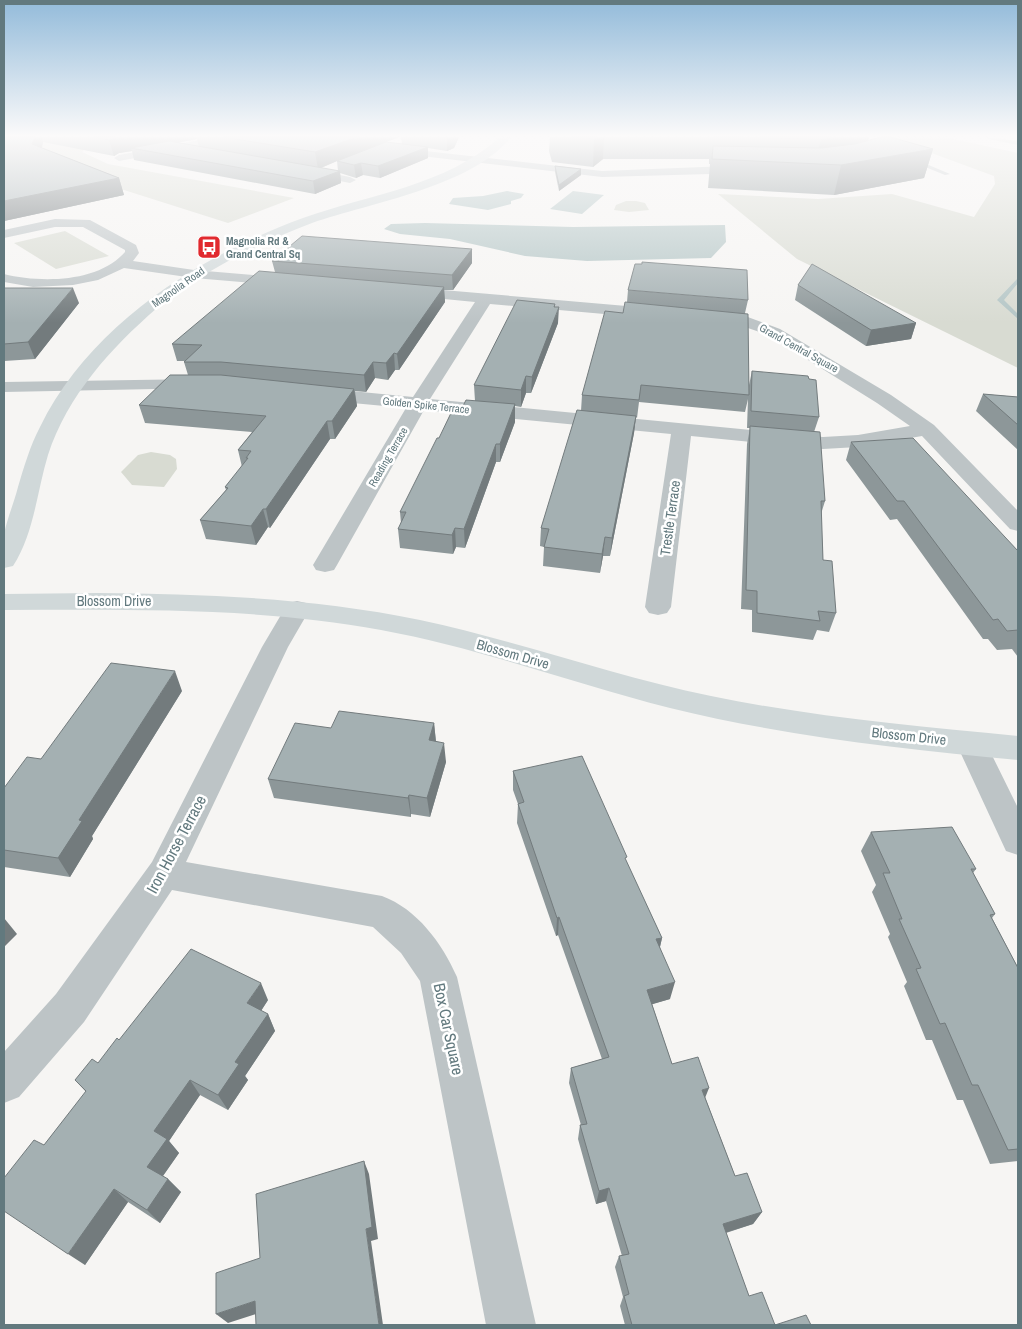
<svg xmlns="http://www.w3.org/2000/svg" width="1022" height="1329" viewBox="0 0 1022 1329" font-family="'Archivo Narrow',sans-serif">
<style>
.green{fill:#d8dbd2}
.water{fill:#b3c5c5}
.lines{fill:none;stroke-linecap:round;stroke-linejoin:round}
.stream{fill:#b3c5c5;fill-rule:evenodd}
.lane{fill:#bdc4c6;fill-rule:evenodd}
.street{fill:#bdc4c6;fill-rule:evenodd}
.secondary{fill:#d0d8d9;fill-rule:evenodd}
.wall{fill:#8d9799;fill-rule:evenodd}
.shaded-wall{fill:#737b7d}
.building{fill:#a4b0b2;stroke:#737b7d}
.labels{text-anchor:middle;stroke-width:5;stroke-linejoin:round;paint-order:stroke}
.far-poi-label{font-size:11px;font-weight:bold;fill:#62797e;stroke:#fff;text-anchor:start}
.far-street-label{font-size:11px;fill:#62797e;stroke:#fff}
.street-label{font-size:14px;fill:#62797e;stroke:#fff}
.near-street-label{font-size:16px;fill:#62797e;stroke:#fff}
</style>
<rect width="100%" height="100%" fill="#f6f5f3"/>
<path class="green" d="M24 137H133L89 145 82 152 108 164 294 198 228 223 102 183 4 196 49 151Z
M888 137H944L1018 153V368L797 259 718 194 818 199 892 194 974 217 995 184 994 176Z
M636 201 645 203 649 210 629 212 614 210 616 205 626 201Z
M65 231 109 256 56 269 14 243Z
M151 452 170 455 176 459 177 469 164 487 132 485 121 472 138 455Z"/>
<path class="water" d="M507 191 524 194 521 198 511 201V204L488 210 449 204 453 198 483 196Z
M573 191 604 195 582 214 550 209Z
M425 223 573 227 725 225 726 242 711 258 587 261 525 256 450 239 400 234 384 229 391 224Z"/>
<g class="lines">
<path class="stream" d="M1018 278V283L1004 300 1018 314V319L997 300Z"/>
<path class="lane" d="M986 137 1018 141V145L989 139Z
M908 158H912L950 174 945 175 908 160Z"/>
<path class="street" d="M216 137H237L232 140 119 161 114 158 119 155Z
M390 147 602 171 728 166 746 167 751 170 746 173 602 177 386 152 385 150Z
M303 168 350 177 356 180 350 183 299 173 297 171Z
M55 219 90 220 136 245 139 253 133 261 194 270 288 278 295 282 288 286 194 278 124 268 98 280 73 285 33 287 4 282V274C40 283 98 283 125 252V250L83 227H55L4 238V230Z
M408 287 661 309 669 314 661 319 490 304 430 399 823 437 858 435 910 426 877 403 768 335 742 326 712 323 704 318 712 313 745 316 780 329 891 395 934 425 1018 511V531L1010 529 922 436 858 447 823 449 691 436 671 607 667 613 658 615 649 613 645 607 671 434 424 410 337 565 334 570 325 572 316 570 313 565 406 408 320 400 313 398 311 394 313 390 320 388 413 397 475 302 403 295 400 292Z
M200 379 206 380 209 384 206 388 4 392V382Z
M297 601 306 603 310 609 288 647 186 862 382 896C417 909 442 943 457 977L536 1325H486L420 981 401 953 373 927 172 890 84 1022 19 1097 4 1103V1052L56 994 152 862 262 647 288 603Z
M971 732 982 735 1018 808V855L1006 851 956 743 960 735Z"/>
<path class="secondary" d="M500 137H511C471 187 372 202 312 223 257 244 203 271 157 308 111 348 67 396 48 455 37 491 34 534 13 566L4 568C4 557 2 545 4 534 7 519 14 503 18 487 24 467 30 446 40 427 90 325 199 256 303 218 370 194 446 186 500 137Z
M98 593C206 594 314 598 420 620 518 641 613 676 711 696 812 717 915 726 1018 736V760C902 749 784 736 670 708 573 683 479 648 381 630 256 607 130 610 4 610V594Z"/>
</g>
<path class="wall" d="M4 137H399L367 149 402 144 401 137H459L454 148 447 151 428 148V158L380 178 363 175 356 178 340 173 341 183 315 194 134 160 132 151 119 153 114 156 43 142 42 148 119 178 124 195 4 221ZM197 139 199 147 176 143ZM337 161 338 171 321 168Z
M550 137H869L868 141 933 149 924 178 834 195 708 188 710 164H709V159H603L593 167 552 162 549 151Z
M555 166 581 175 559 191 555 172Z
M472 249V263L453 290H444L445 302 399 370H395L388 380 375 378 366 392 355 391 357 406 335 439H330L270 528 268 527 256 545 206 539 200 520 226 490 225 487 242 467 238 450 252 432 145 423 139 405 188 375 184 362 185 361H177L172 344 275 272 272 261Z
M798 285 916 323 911 339 866 346 795 300Z
M4 288 79 303 35 359 4 361Z
M628 290 748 300 745 313 749 385 752 371 819 417 814 432 825 501 821 514 823 560 836 613 829 632 817 630 813 640 752 632V610L741 609 747 444 750 428H747L748 399 745 412 639 402 637 418 636 417 634 433 610 556H603L600 573 543 566 544 547 540 546 541 528 581 411 582 395 623 313 627 302Z
M555 304V307L558 323 531 393H526L521 407 515 406V422L500 462H496L465 548 456 547 453 554 400 548 398 529 401 523 400 512 439 438 475 401 474 385Z
M983 394 1018 397V450L976 411Z
M851 442 1018 551V657L1012 649 997 650 988 639H983L897 519 890 520 846 460Z
M182 691 92 836 93 839 70 877 4 867V788L41 759Z
M434 723 436 741 446 762 430 817 411 814V817L274 798 268 779 331 728Z
M513 771 626 861 662 938 660 947 670 999 652 1004 672 1064 705 1097 735 1176 762 1212 753 1224 726 1233 749 1296 775 1325H811H625L620 1306 623 1297 615 1267 619 1256H622L606 1201 596 1204 578 1139 580 1125H581L569 1083 571 1068 602 1059 558 935 556 936 517 823 518 804 513 790Z
M871 832 976 869 973 873 995 914 992 918 1018 968V1161L990 1164 963 1100H957L932 1040H926L904 986 907 982 888 937 890 934 872 892 876 885 861 851Z
M268 1000 261 1011 268 1014 275 1031 245 1076 248 1080 228 1110 200 1095 169 1141 179 1153 163 1176 168 1179 181 1192 160 1223 128 1202 85 1265 44 1145 86 1092 75 1080 98 1063 119 1040Z"/>
<path class="shaded-wall" d="M35 137H42L43 142 38 161 32 144Z
M114 137H197V139L138 150 131 148 132 151 119 153 114 156 109 140Z
M357 137H399L338 161H337L318 169 315 152Z
M447 137H459L454 148 447 151Z
M597 137H604L603 159 593 167 594 139Z
M832 137H869L863 158 815 164 821 139Z
M428 147V158L380 178 378 166Z
M933 149 924 178 834 195 841 165Z
M361 163 363 175 356 178 354 165Z
M581 169V175L559 191V185Z
M340 171 341 183 315 194 313 181Z
M119 178 124 195 4 221V201Z
M472 249V263L453 290 452 275Z
M444 287 445 302 399 370 397 354Z
M73 288 79 303 35 359 28 342Z
M555 304V318L559 307 558 323 531 393 532 377Z
M916 323 911 339 866 346 871 330Z
M394 353 395 370 388 380 386 363Z
M373 362 375 378 366 392 364 375Z
M526 376V393L521 407V390Z
M354 389 357 406 335 439 332 421Z
M515 404V422L500 462V444Z
M636 416 634 433 610 556 612 538Z
M327 421 330 439 270 528 266 509Z
M496 444V462L465 548 464 529Z
M263 509 268 527 256 545 251 526Z
M455 528 456 547 453 554 452 535Z
M605 537 603 556 600 573 602 554Z
M175 671 182 691 92 836 93 839 70 877 58 858 79 820Z
M434 723 436 743 429 740Z
M444 743 446 762 430 817 427 798Z
M409 795 411 814V817L408 798Z
M559 917 558 935 556 936 557 918Z
M4 918 17 934 4 947Z
M662 938 658 955 656 939Z
M675 982 670 999 643 1007 647 990Z
M261 983 268 1000 255 1020 247 1003Z
M268 1014 275 1031 245 1076 248 1080 228 1110 218 1095 235 1062Z
M190 1080 200 1095 169 1141 179 1153 160 1180 147 1167 154 1131Z
M709 1088 703 1103 702 1090Z
M364 1161 369 1174 378 1239 371 1241 383 1325H379L366 1229Z
M168 1179 181 1192 160 1223 147 1210Z
M609 1188 606 1201 596 1204 599 1191Z
M114 1189 128 1202 85 1265 68 1254Z
M762 1212 753 1224 715 1236 723 1224Z
M255 1301 265 1311 228 1323 216 1314Z"/>
<path class="building" d="M4 137H35L32 144 119 178 4 201Z
M93 137H116L109 140Z
M223 137H357L315 152Z
M573 137H597L594 139Z
M713 137H743L745 138Z
M759 137H832L821 139 760 138Z
M881 137H890L933 149 841 165 712 159 713 146 821 148 855 144Z
M169 141 340 171 313 181 131 148Z
M386 142 428 147 378 166 361 163 354 165 337 161Z
M555 166 581 169 559 185Z
M302 236 472 249 452 275 272 261Z
M642 262 747 270 748 300 628 290 635 264H642Z
M812 264 916 323 871 330 798 285Z
M259 271 444 287 397 354 394 353 386 363 373 362 364 375 221 362H184L202 345 172 344Z
M4 288H73L28 342 4 344Z
M517 300 555 304 554 307H559L532 377 526 376 521 390 474 385Z
M625 302 748 314 749 395 641 385 639 400 582 395 605 311 623 313Z
M752 371 808 376 809 379 816 380 819 417 751 411Z
M170 375H221L354 389 332 421H327L266 509H263L251 526 200 520 228 488 225 487 248 458H246L251 451 238 450 266 416 139 405Z
M983 394 1018 397V425Z
M466 400 515 404 500 444H496L464 529 455 528 452 535 398 529 406 512H400L437 438H439L451 413 459 414Z
M577 410 636 416 612 538 605 537 602 554 544 547 549 529 541 528Z
M750 426 820 432 825 501H821L823 560 832 561 836 613 818 611 820 621 757 613V591L746 590Z
M913 438 1018 551V630L1007 631 998 619 993 620 904 501H897L851 442Z
M111 663 175 671 79 820 82 821 58 858 4 850V788L27 757 41 759Z
M339 711 434 723 429 740 444 743 427 798 409 795 408 798 268 779 295 723 331 728Z
M582 756 627 857 625 858 662 938 656 939 675 982 647 990 672 1064 698 1057 709 1088 702 1090 735 1176 747 1173 762 1212 723 1224 749 1296 762 1292 775 1325 806 1315 811 1325H632L624 1296 629 1294 619 1256 629 1254 609 1188 599 1191 580 1125 587 1124 571 1068 609 1057 559 917 557 918 518 804 524 802 513 771Z
M952 827 976 869H971L995 914 990 915 1018 968V1149L1008 1150 978 1085H972L945 1023 940 1024 916 969 921 968 899 919H902L883 873H890L871 832Z
M191 949 261 983 247 1003 268 1014 235 1062 239 1064 218 1095 190 1080 154 1131 167 1139 147 1167 168 1179 147 1210 114 1189 68 1254 4 1211V1178L34 1140 44 1145 86 1091 75 1080 92 1059 98 1063 117 1038 119 1040Z
M364 1161 372 1227 366 1229 379 1325H256L255 1301 216 1314V1273L260 1258 256 1194Z"/>
<linearGradient id="sky" x2="0" y2="1"><stop stop-color="#93bbda"/><stop offset="0.42" stop-color="#fbfafa"/><stop offset="1" stop-color="#fbfafa" stop-opacity="0"/></linearGradient>
<rect width="1022" height="323" fill="url(#sky)"/>
<defs>
<g id="bus-square" transform="scale(1.25)"><rect x="-9" y="-9" width="18" height="18" rx="4" fill="#e1292e" stroke="#fff"/><path d="M-5-6H5V4H4V6H2V4H-2V6H-4V4H-5ZM-3.5-4V0h7V-4ZM-3.5 1.2v1.5H-2V1.2ZM2 1.2v1.5H3.5V1.2Z" fill="#fff"/></g>
</defs>
<g fill-rule="evenodd">
<use href="#bus-square" x="209" y="247"/>
</g>
<g class="labels">
<g class="far-poi-label">
<text x="226" y="245">Magnolia Rd &amp;<tspan x="226" dy="13">Grand Central Sq</tspan></text>
</g>
<g class="far-street-label">
<text transform="translate(178 287) rotate(-35)" y="4">Magnolia Road</text>
<text transform="translate(799 348) rotate(29)" y="4">Grand Central Square</text>
<text transform="translate(426 405) rotate(6)" y="4">Golden Spike Terrace</text>
<text transform="translate(388 457) rotate(-60)" y="4">Reading Terrace</text>
</g>
<g class="street-label">
<text transform="translate(670 518) rotate(-82)" y="5">Trestle Terrace</text>
<text x="114" y="606">Blossom Drive</text>
<text transform="translate(513 654) rotate(16)" y="5">Blossom Drive</text>
<text transform="translate(909 736) rotate(6)" y="5">Blossom Drive</text>
</g>
<g class="near-street-label">
<text transform="translate(176 844) rotate(-62)" y="6">Iron Horse Terrace</text>
<text transform="translate(449 1029) rotate(78)" y="6">Box Car Square</text>
</g>
</g>
<rect width="1022" height="1329" fill="none" stroke="#62797e" stroke-width="10"/>
</svg>
